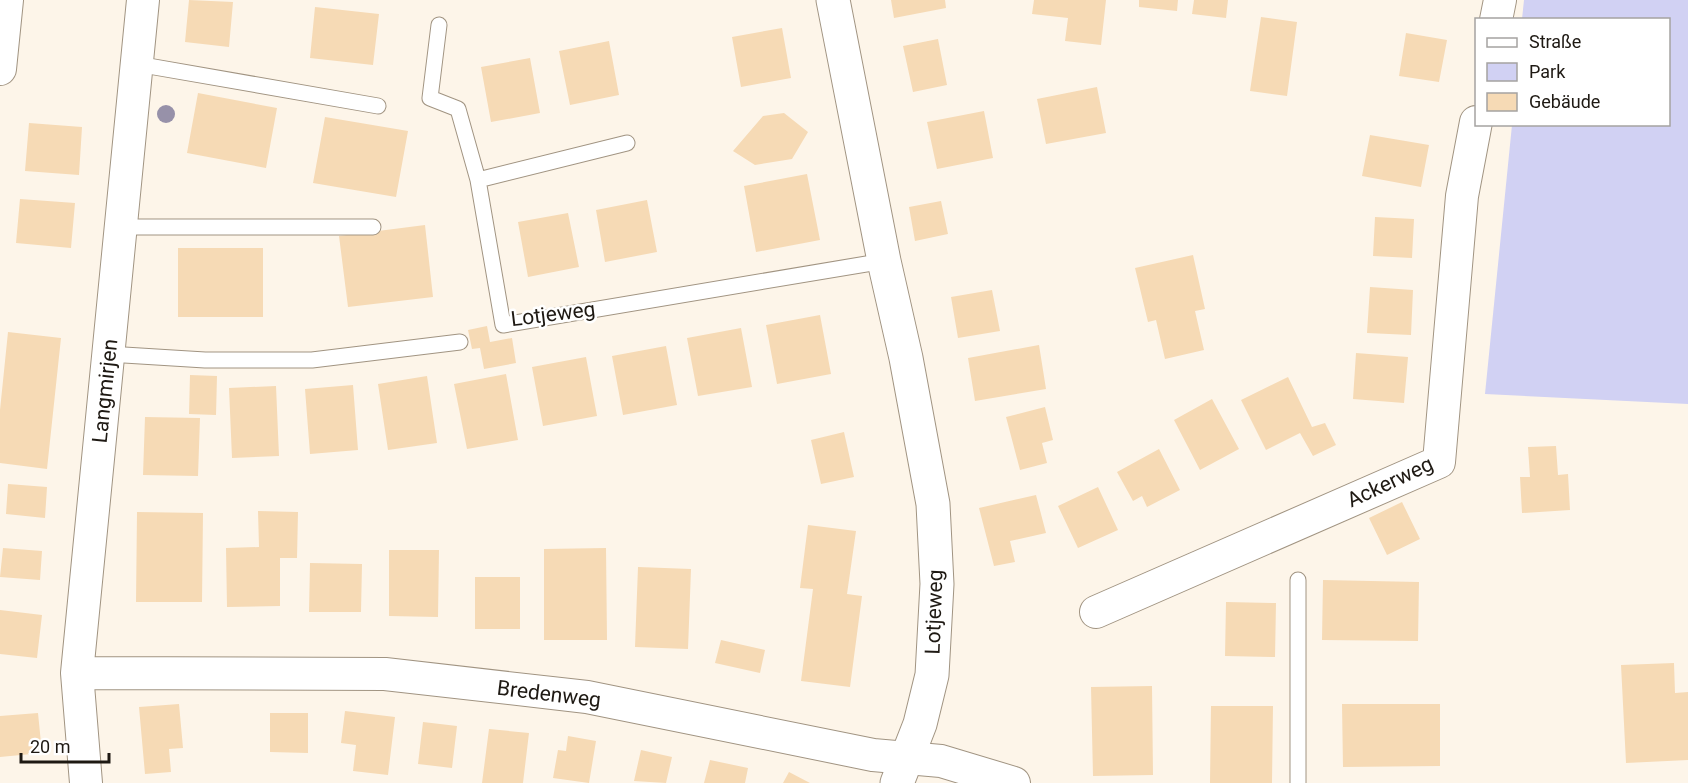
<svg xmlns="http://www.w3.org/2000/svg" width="1688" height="783" viewBox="0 0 1688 783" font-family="Roboto,sans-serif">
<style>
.green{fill:#d1d1f3}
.building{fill:#f6dab5}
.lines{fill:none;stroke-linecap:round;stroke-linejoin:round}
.lane-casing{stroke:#a19482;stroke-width:17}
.street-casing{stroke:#a19482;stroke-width:34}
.secondary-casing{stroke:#a19482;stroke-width:35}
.lane{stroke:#fff;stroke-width:15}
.street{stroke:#fff;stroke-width:32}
.secondary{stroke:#fff;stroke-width:33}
.tree{fill:#9791a9}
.labels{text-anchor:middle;stroke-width:5;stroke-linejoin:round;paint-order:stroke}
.street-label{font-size:21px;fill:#1e1913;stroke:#fff}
</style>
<rect width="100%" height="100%" fill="#fdf5e9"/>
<path class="green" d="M1524 0H1688V404L1485 394 1512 125 1668 124V20L1522 19Z"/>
<path class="building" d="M189 0 233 2 229 47 185 42Z
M891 0H945L946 8 894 18Z
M1034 0H1106L1101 45 1065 41 1068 18 1032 14Z
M1139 0H1178L1177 11 1139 7Z
M1194 0H1228L1226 18 1192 14Z
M315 7 379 14 373 65 310 58Z
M1261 17 1297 22 1287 96 1250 91Z
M782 28 791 78 741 87 732 37Z
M1406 33 1447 40 1439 82 1399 76Z
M938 39 947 85 913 92 903 46Z
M609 41 619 95 570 105 559 51Z
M530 58 540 113 491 122 481 67Z
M1097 87 1106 133 1046 144 1037 99Z
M198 93 277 108 266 168 187 153Z
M984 111 993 158 937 169 927 122Z
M784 113 808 132 792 159 755 165 733 151 763 116Z
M325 117 408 131 396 197 313 183Z
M29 123 82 127 79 175 25 171Z
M1370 135 1429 145 1421 187 1362 176Z
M807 174 820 240 756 252 744 186Z
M20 199 75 203 71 248 16 243Z
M647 200 657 252 605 262 596 210Z
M941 201 948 234 915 241 909 207Z
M568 213 579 267 528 277 518 222Z
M1375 217 1414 219 1412 258 1373 256Z
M425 225 433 297 348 307 339 236Z
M178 248H263V317H178Z
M1193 255 1205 309 1195 311 1204 350 1165 359 1156 320 1148 322 1135 268Z
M1370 287 1413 290 1411 335 1367 333Z
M992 290 1000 331 958 338 951 297Z
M820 315 831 374 777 384 766 325Z
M487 326 490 342 512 338 516 363 484 369 480 348 472 349 468 330Z
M741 328 752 387 698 396 687 338Z
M8 332 61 338 47 469 0 463V410Z
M1039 345 1046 389 975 401 968 358Z
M666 346 677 405 623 415 612 356Z
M1356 353 1408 357 1404 403 1353 399Z
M586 357 597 416 543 426 532 367Z
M506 374 518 440 467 449 454 384Z
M190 375 217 376 216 415 189 414Z
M427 376 437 443 388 450 378 384Z
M1288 377 1312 427 1325 423 1336 445 1313 456 1300 433 1266 450 1241 400Z
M353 385 358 450 310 454 305 389Z
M276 386 279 456 232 458 229 388Z
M1212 399 1239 449 1200 470 1174 420Z
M1045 407 1053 440 1042 443 1047 463 1020 470 1006 417Z
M145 417 200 418 198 476 143 475Z
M844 432 854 477 821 484 811 440Z
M1556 446 1558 475 1568 474 1570 510 1522 513 1520 477H1530L1528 447Z
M1159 449 1180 490 1147 507 1142 496 1133 501 1117 472Z
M8 484 47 487 45 518 6 514Z
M1098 487 1118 530 1078 548 1058 506Z
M1036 495 1046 533 1010 541 1015 562 994 566 979 508Z
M1402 502 1420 539 1387 555 1369 518Z
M258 511 298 512 297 558H280V606L227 607 226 548 259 547Z
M137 512 203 513 202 602H136Z
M808 525 856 531 847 594 862 596 850 687 801 681 813 589 800 588Z
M3 548 42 551 40 580 0 577Z
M606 548 607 640H544V549Z
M389 550H439L438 617 389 616Z
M310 563 362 564 361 612H309Z
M638 567 691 569 688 649 635 647Z
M475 577H520V629H475Z
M1323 580 1419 582 1418 641 1322 640Z
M1226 602 1276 603 1275 657 1225 656Z
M0 610 42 615 37 658 0 654Z
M721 640 765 650 760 673 715 663Z
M1674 663 1675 693 1688 692V760L1626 763 1621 665Z
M1152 686 1153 775 1093 776 1091 687Z
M179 704 183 748 169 749 171 772 145 774 139 707Z
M1342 704H1440V766L1343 767Z
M1211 706H1273L1272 783H1210Z
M345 711 395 717 388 775 353 771 356 745 341 743Z
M38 713 42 753 0 757V716Z
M270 713H308V753L270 752Z
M423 722 457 726 452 768 418 764Z
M489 729 529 733 523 783H482Z
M568 736 596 741 589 783 553 778 558 750 566 751Z
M641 750 672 757 666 783 634 781Z
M710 760 748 768 745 783H704Z
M789 772 810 783H783Z"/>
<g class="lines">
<g class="lane-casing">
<path id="lane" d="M439 25 430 98 458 109 478 180 503 325 884 261
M137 64 378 106
M478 180 627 143
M121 227H373
M108 354 205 360H312L460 342
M1298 580V783"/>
</g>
<g class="street-casing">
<path id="street" d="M1496 20 1500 0
M0 69 7 0
M1096 612 1439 462 1462 196 1476 122
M77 673 385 674 587 697 873 755 941 761 1014 783
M86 783 77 673 143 0"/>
</g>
<g class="secondary-casing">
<path id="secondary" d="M833 0 884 261 906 358 933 504 937 584 932 675 920 724 897 783"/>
</g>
<use href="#lane" class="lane"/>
<use href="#street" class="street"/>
<use href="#secondary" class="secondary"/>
</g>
<circle class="tree" cx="166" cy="114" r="9"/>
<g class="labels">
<g class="street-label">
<text transform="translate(553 314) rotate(-7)" y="7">Lotjeweg</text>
<text transform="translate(105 391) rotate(-84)" y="7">Langmirjen</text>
<text transform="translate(1390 482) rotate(-25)" y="7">Ackerweg</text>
<text transform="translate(934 612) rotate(-88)" y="7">Lotjeweg</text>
<text transform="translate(549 694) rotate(7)" y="7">Bredenweg</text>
</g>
</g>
<rect x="1475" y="18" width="195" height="108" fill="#ffffff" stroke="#a5a3a1" stroke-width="1.5"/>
<rect x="1487" y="38" width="30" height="9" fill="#ffffff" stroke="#a5a3a1" stroke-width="1.5"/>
<text x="1529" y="48" font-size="18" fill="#1e1913">Straße</text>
<rect x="1487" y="63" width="30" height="18" fill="#d1d1f3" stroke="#a5a3a1" stroke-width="1.5"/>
<text x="1529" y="78" font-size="18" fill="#1e1913">Park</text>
<rect x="1487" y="93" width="30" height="18" fill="#f6dab5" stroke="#a5a3a1" stroke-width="1.5"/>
<text x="1529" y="108" font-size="18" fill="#1e1913">Gebäude</text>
<path d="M21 753v9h88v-9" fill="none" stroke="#1e1913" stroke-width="3"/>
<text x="30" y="753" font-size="18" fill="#1e1913" stroke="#ffffff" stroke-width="4.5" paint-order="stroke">20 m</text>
</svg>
